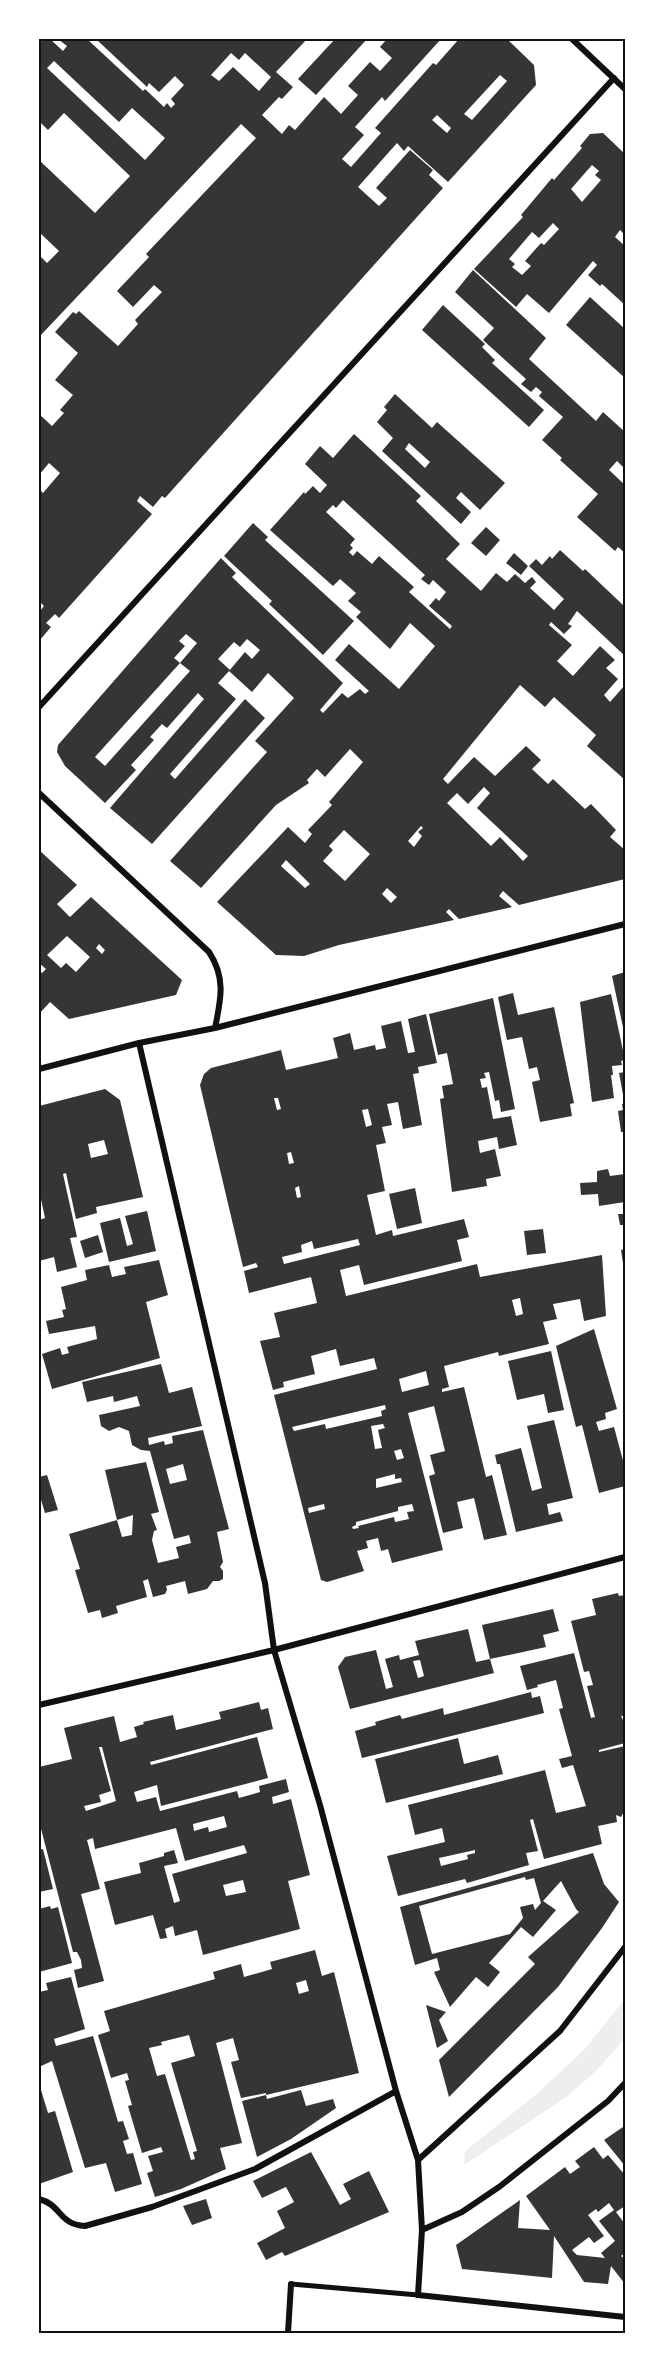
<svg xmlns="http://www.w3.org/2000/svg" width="664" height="2372" viewBox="0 0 664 2372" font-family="'IBM Plex Sans',sans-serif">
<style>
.green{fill:#eee}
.building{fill:#353535;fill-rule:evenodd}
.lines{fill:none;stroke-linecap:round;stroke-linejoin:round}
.pedestrian{stroke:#111;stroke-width:5}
.minor{stroke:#111;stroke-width:6}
.neatline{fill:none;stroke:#111;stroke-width:2}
</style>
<rect width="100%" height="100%" fill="#fff"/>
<path class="green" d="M625 1999V2038L597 2070 566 2097 464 2165 465 2153 469 2148 532 2098 584 2050Z"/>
<path class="building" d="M39 39H50L63 51 67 46 58 39H87L143 91 145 89 164 107 167 103 171 108 175 104 171 99 184 85 175 76 159 92 149 83 147 87 96 39H307L276 72 293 87 282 99 279 97 262 115 282 134 289 125 295 130 324 97 341 114 358 95 348 86 370 62 380 71 392 58 380 47 387 39H441L385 101 382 97 355 127 364 135 342 159 351 167 381 133 375 128 433 63 436 65 459 39H507L534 65 536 85 448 182 408 146 404 151 397 143 358 187 379 206 387 198 376 188 410 150 433 170 429 175 443 188 165 498 162 496 153 507 140 496 137 501 152 514 59 618 55 614 46 623 51 627 39 641V612L44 606 39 601V489L43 493 60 473 49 463 39 475V414L52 426 64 413 60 410 73 395 55 380 78 353 55 332 73 312 76 314 79 311 118 346 138 324 135 320 162 292 154 285 133 307 117 291 149 257 146 254 256 138 241 124 39 337V255L47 263 59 251 39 232V160L95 213 130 176 64 113 48 130 39 121ZM231 53 239 60 245 53 271 77 259 91 233 67 219 81 211 75ZM54 61 119 122 132 108 165 138 145 160 47 68ZM500 75 507 81 472 120 464 114ZM437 115 451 128 447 133 432 120Z
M335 39H367L316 95 298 79Z
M603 133 625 154V235L620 230 615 237 625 246V305L602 284 600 286 588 275 597 265 593 261 549 313 527 294 516 307 474 269 523 217 521 215 552 178 554 180 582 148 580 146 590 134ZM592 165 599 171 595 175 601 180 582 202 571 189ZM553 223 559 229 544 245 541 243 525 261 531 266 522 275 512 267 515 264 509 259 532 232 539 238Z
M473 270 546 338 529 359 596 421 603 412 625 432V469L617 461 609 470 625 485V553L618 547 615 551 577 517 598 494 560 460 562 458 542 440 563 417 539 396 542 392 536 387 531 392 521 384 526 379 483 340 494 328 455 292Z
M590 297 625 329V378L566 325Z
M443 305 485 344 482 347 495 360 492 363 544 410 529 427 422 330Z
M395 394 432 428 437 422 505 483 480 510 461 492 456 498 471 512 461 524 382 451 393 438 377 422 387 410 384 407ZM409 443 430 462 425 468 405 449Z
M354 434 421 496 416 501 460 544 446 559 481 591 496 573 507 582 515 574 525 583 532 577 536 582 530 588 554 610 564 599 529 566 536 559 542 565 550 556 552 559 560 550 583 571 585 569 623 605 625 602V656L577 611 568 624 572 626 564 634 551 622 549 625 572 645 557 661 573 676 600 646 615 660 606 668 618 679 604 695 610 702 625 685V780L587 746 596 735 554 697 545 707 520 685 443 779 448 784 474 757 495 776 526 746 541 760 532 769 548 784 553 779 585 809 591 804 616 830 610 837 625 850V879L519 905 503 891 499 896 512 907 459 919 449 909 446 912 454 920 339 945 304 956 276 955 217 902 288 827 305 843 312 834 308 830 332 805 329 802 363 762 350 749 325 777 317 769 307 780 309 783 276 805 201 888 170 861 267 752 255 741 294 698 268 673 252 692 229 671 245 652 252 659 260 650 247 639 240 647 234 642 218 659 230 670 218 683 236 699 170 774 175 779 245 699 265 718 152 844 110 808 204 699 198 693 167 728 162 724 150 737 154 740 131 765 136 770 105 803 65 766 57 752 58 745 221 558 236 573 232 577 343 683 320 710 323 713 342 693 348 698 360 689 365 694 369 691 335 660 349 644 399 689 435 646 410 623 390 649 356 617 361 612 348 601 356 593 340 579 333 586 270 530 304 492 305 494 313 486 320 493 327 485 305 464 320 446 333 458ZM343 500 425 575 421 579 429 585 433 580 446 592 439 601 436 598 429 606 452 626 450 629 409 592 414 587 379 556 372 564 357 551 353 556 349 552 353 548 350 545 355 539 326 512 333 505 336 508ZM186 634 197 643 180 663 190 671 105 766 95 757 180 663 174 658 185 646 179 641ZM484 787 490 793 477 808 528 856 523 861 500 837 491 846 447 803 457 793 468 804ZM421 826 423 828 418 832 422 836 414 847 408 841ZM344 830 370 854 345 881 323 861 333 850 329 846ZM286 860 310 884 305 888 281 866ZM387 888 397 897 391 903 382 894Z
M253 523 268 537 265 540 354 621 323 655 269 604 272 601 224 556Z
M486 527 500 540 486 556 471 543Z
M514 553 528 566 521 575 506 563Z
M39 850 77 885 57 904 70 917 91 897 182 980 176 995 69 1019 50 1002 39 1014V970L42 973 46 969 39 963ZM67 936 90 957 76 972 66 963 61 968 47 955ZM99 944 105 950 102 954 96 948Z
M625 972V1032H624L612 976Z
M513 993 518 1015 554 1007 574 1103 570 1104 572 1116 540 1122 532 1082 540 1080 537 1067 529 1069 522 1037 507 1040 498 997Z
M611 994 625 1060 621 1061 622 1065 612 1066 613 1075H611L614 1098 592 1102 580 1002Z
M493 998 515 1109 501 1112 499 1100 495 1101 489 1072 484 1073 486 1078 480 1079 482 1088 487 1087 493 1119 511 1116 517 1145 499 1149 497 1137 478 1141 480 1153 495 1149 501 1176 486 1179 487 1186 452 1192 440 1099 444 1098 442 1086 453 1084 447 1053 438 1055 429 1014Z
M426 1014 437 1063 418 1067 419 1073 413 1074 422 1125 403 1129 398 1102 387 1104 392 1125 382 1127 386 1143 376 1145 385 1191 367 1195 376 1235 392 1230 393 1236 464 1219 469 1237 457 1240 462 1261 364 1285 359 1265 340 1270 346 1296 477 1264 480 1277 602 1255 606 1316 584 1321 580 1299 553 1304 557 1319 543 1322 549 1344 499 1356 498 1352 444 1366 449 1387 442 1389V1392L464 1387 486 1477 492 1475 507 1535 484 1540 474 1498 457 1502 463 1528 443 1533 429 1476 435 1474 430 1455 445 1451 434 1406 408 1413 443 1550 392 1563 388 1549 381 1551 378 1538 366 1541 368 1548 357 1551 364 1571 327 1582 321 1580 274 1395 377 1369 374 1358 340 1366 336 1349 311 1356 315 1374 283 1382 284 1387 273 1390 260 1341 280 1337 274 1313 317 1303 311 1277 249 1293 244 1271 258 1267 256 1263 243 1267 200 1085 204 1074 211 1068 281 1050 286 1070 338 1058 333 1038 350 1033 354 1050 375 1045 376 1050 386 1048 381 1026 401 1021 408 1053 415 1052 408 1019ZM274 1098H278L281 1109 277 1110ZM368 1109 372 1125 366 1127 362 1110ZM291 1152 294 1163 289 1164 287 1153ZM299 1186 301 1197 297 1198 295 1188ZM358 1239 360 1245 284 1264 282 1257 302 1252 301 1245 312 1241 314 1249ZM520 1298 523 1314 516 1316 512 1300ZM426 1371 429 1385 402 1392 399 1379ZM385 1405 386 1409 381 1411 382 1416 356 1422 326 1429 325 1424 294 1431 292 1427ZM383 1424 385 1428 378 1430 382 1448 375 1449 371 1426ZM401 1449 404 1458 397 1460 394 1451ZM395 1474V1479L401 1478 402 1482 376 1488V1479ZM324 1504 325 1509 309 1513 308 1508ZM412 1504 414 1511 407 1512 409 1519 395 1522 394 1517 358 1526 359 1528 353 1529 352 1527 356 1525V1522L398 1511V1507Z
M625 1072V1100H624L619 1073Z
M105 1089 120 1100 143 1197 96 1207 97 1213 76 1219 66 1173 63 1174 77 1237 70 1238 77 1267 57 1272 54 1257 39 1261V1220L45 1218 39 1190V1106ZM104 1140 108 1154 91 1158 88 1144Z
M625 1103V1132H621L618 1111 623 1110 622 1104Z
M608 1169 610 1176 625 1174V1202L599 1206 598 1194 581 1195 580 1183 597 1182V1171Z
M415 1188 422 1223 397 1229 389 1194Z
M147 1211 156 1251 109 1262 100 1223 120 1218 127 1246 133 1244 125 1216Z
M618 1214H625V1225H620Z
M543 1229 546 1253 527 1255 524 1231Z
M98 1235 103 1252 85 1258 80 1241Z
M625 1249V1270H624L621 1250Z
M159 1260 168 1295 146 1302 160 1358 52 1389 42 1354 60 1348 62 1355 69 1353 67 1347 97 1339 95 1326 49 1334 46 1321 64 1317 62 1310 66 1309 61 1287 87 1280 85 1270 109 1265 112 1277 126 1274 124 1267Z
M594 1329 617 1409 605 1413 606 1419 596 1422 599 1431 614 1427 625 1468V1486L599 1493 582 1425 576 1427 556 1346Z
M551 1351 564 1410 548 1413 544 1394 517 1400 508 1361Z
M161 1364 169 1393 192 1387 202 1426 148 1438 149 1445 164 1441 165 1445 173 1443 172 1436 203 1430 229 1529 217 1532 223 1562 220 1567 223 1571V1579L219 1581H213L207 1589 188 1594 185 1581 166 1586 167 1590 165 1594 153 1597 148 1579 143 1581 147 1597 116 1606 118 1613 102 1618 100 1610 88 1613 75 1570 80 1569 69 1534 117 1520 122 1537 132 1535 133 1515 117 1520 105 1470 146 1462 159 1512 151 1514 157 1530 154 1531 152 1540 158 1563 179 1558 176 1547 191 1543 189 1535 174 1539 150 1451 141 1450 132 1445 129 1431 119 1427 109 1431 101 1426 99 1415 140 1406 137 1396 114 1402 113 1396 87 1402 82 1382ZM183 1464 187 1480 170 1484 166 1469Z
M554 1420 573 1498 547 1504 549 1515 560 1512 563 1521 516 1532 500 1464H497L495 1455 521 1448 532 1491 542 1488 527 1426Z
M47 1475 58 1510 45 1513 39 1493V1477Z
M618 1593 619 1596 625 1595V1716H621L623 1720H625V1743L599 1750V1752L625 1746V1810L621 1817 616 1815 617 1822 598 1826 602 1844 544 1859 533 1819 530 1820 538 1851 526 1853 529 1865 467 1883 465 1879 398 1896 387 1856 445 1842 442 1828 415 1835 408 1805 545 1770 556 1813 586 1806 573 1765 562 1768 559 1759 572 1756 559 1709 563 1708 556 1680 537 1685 538 1687 527 1690 520 1666 574 1653 591 1718 595 1717 587 1686 593 1685 589 1671 584 1672 571 1621 596 1615 592 1599ZM475 1850V1853L467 1855 468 1859 441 1866 439 1858Z
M553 1609 559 1631 543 1635 546 1647 490 1659 494 1673 350 1709 338 1667 345 1657 376 1650 386 1689 393 1687 385 1659 399 1655 400 1660 419 1655 415 1641 468 1629 476 1662 490 1659 482 1625ZM420 1660 424 1676 418 1678 413 1661Z
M531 1692 532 1698 540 1696 544 1713 362 1758 355 1731 376 1725 375 1722 400 1715 402 1719 443 1708 444 1715Z
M259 1702 261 1710 268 1708 273 1729 150 1762 151 1765 257 1737 268 1778 161 1806 157 1785 134 1792 137 1802 156 1797 160 1811 237 1791 239 1798 260 1792 259 1786 286 1779 289 1792 272 1797 273 1804 291 1799 310 1875 288 1881 300 1929 203 1955 197 1930 175 1936 173 1926 165 1929 167 1938 160 1939 153 1915 115 1925 104 1882 141 1873 139 1863 164 1856V1853L174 1850 178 1863 164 1866 174 1903 180 1901 172 1874 247 1853 244 1845 185 1861 176 1828 95 1849 93 1838 87 1840 100 1889 81 1894 104 1981 78 1988 74 1970 82 1968 81 1960 77 1952H73L39 1821V1767L72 1759 64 1728 114 1716 120 1742 137 1737 134 1727 144 1724 143 1722 173 1715 176 1730 221 1719 219 1712ZM99 1747H102L116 1801 86 1811 84 1806 101 1802 99 1795 111 1791ZM224 1816 227 1827 209 1832 208 1827 194 1831 193 1824ZM243 1880 246 1892 226 1896 223 1885Z
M458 1738 464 1764 498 1755 503 1774 386 1803 375 1759Z
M43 1849 53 1889 39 1892V1850Z
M593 1853 604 1884 619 1902 602 1928 558 1987 449 2097 439 2060 535 1964 528 1957 579 1912 576 1909 561 1881 543 1901 556 1910 533 1937 521 1927 489 1963 500 1972 488 1987 476 1977 450 2007 434 1972 440 1970 437 1958 415 1965 400 1907ZM525 1877 526 1880 534 1878 541 1903 535 1910 533 1904 520 1907 523 1918 510 1934 432 1954 419 1906Z
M50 1906 51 1909 58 1907 72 1963 39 1972V1909Z
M315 1950 322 1976 334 1972 359 2073 266 2095V2093L241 2098 231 2062 239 2060 233 2038 216 2043 242 2143 220 2148 226 2169 181 2189 155 2197 147 2173 153 2171 148 2156 163 2152 161 2147 142 2153 128 2106 132 2105 125 2081 129 2080 127 2073 111 2078 98 2035 110 2031 104 2011 215 1979 213 1972 241 1964 244 1977 272 1969 270 1962ZM306 1980 309 1991 299 1994 296 1983ZM189 2035 195 2056 171 2063 197 2151 193 2152 195 2159 191 2160 165 2074 157 2076 149 2048 162 2045 161 2042Z
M71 1977 85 2029 54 2039 56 2046 93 2036 118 2122 123 2121 129 2139 123 2141 127 2154 133 2153 142 2184 115 2192 106 2163 85 2168 52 2061 39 2067V1992L48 1990 46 1983Z
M426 2005 446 2012 439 2020 448 2041 437 2048Z
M41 2090 48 2113 55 2111 73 2172 39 2184V2091Z
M301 2090 306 2106 333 2099 336 2108 291 2139 257 2157 242 2101 266 2095 267 2099Z
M623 2127 625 2130V2166L604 2140Z
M594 2147 603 2159 608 2155 625 2175V2206L616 2212 625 2224V2253L621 2256 625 2259V2284L611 2266 608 2284 584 2282 554 2236 552 2278 462 2269 456 2245 520 2200 518 2228 550 2230 526 2196 565 2167 570 2174 580 2167 575 2161ZM609 2203 614 2210 599 2221 615 2241 601 2253 605 2258 577 2255 572 2250 589 2237 594 2243 604 2236 588 2215 596 2209 598 2212Z
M311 2152 340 2205 351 2199 343 2184 369 2171 389 2212 285 2256 282 2252 266 2260 257 2243 285 2228 277 2211 294 2202 286 2187 262 2198 253 2181Z
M206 2199 212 2218 192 2225 183 2206Z"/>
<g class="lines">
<path class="pedestrian" d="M291 2284 418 2295"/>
<path class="minor" d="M572 39 625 89
M39 707 614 78
M39 793 209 952C226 978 221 999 215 1028
M139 1043 265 1583 274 1650 320 1805 396 2091 418 2160 422 2230 418 2295 625 2317
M39 1069 139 1043 215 1028 625 924
M39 1705 274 1650 625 1557
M418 2160 560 2031 625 1947
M39 2199C62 2205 58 2224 85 2226L152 2207 255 2169 396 2091
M422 2230 462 2212 499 2187 608 2101 625 2083
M288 2333 291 2284"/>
</g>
<rect width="664" height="2372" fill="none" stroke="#ffffff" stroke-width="81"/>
<rect x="40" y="40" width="584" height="2292" class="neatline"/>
</svg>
